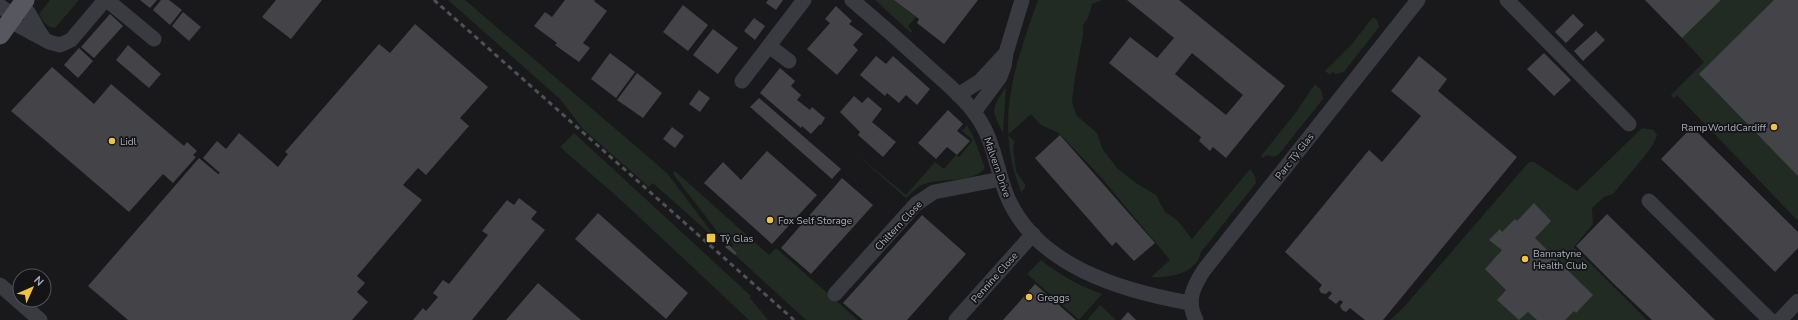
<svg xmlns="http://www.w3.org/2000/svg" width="1798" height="320" viewBox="0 0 1798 320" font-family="'Nunito Sans',sans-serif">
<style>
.green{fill:#212a23}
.building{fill:#444448;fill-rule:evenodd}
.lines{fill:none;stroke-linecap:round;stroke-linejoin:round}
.minor{stroke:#3a3b40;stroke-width:15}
.major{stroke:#56575f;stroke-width:19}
.rail{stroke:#4f5157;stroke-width:3;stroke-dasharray:5 4;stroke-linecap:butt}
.poi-dot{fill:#f0c53d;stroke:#141417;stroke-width:1.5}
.labels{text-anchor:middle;stroke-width:3.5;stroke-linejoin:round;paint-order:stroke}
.poi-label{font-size:10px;fill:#acafbb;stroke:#141417;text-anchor:start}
.street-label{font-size:10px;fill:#acafbb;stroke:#141417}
</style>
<rect width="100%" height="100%" fill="#19191b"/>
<path class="green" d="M50 0H79L55 28C47 27 43 22 39 14Z
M448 0H465L667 173 719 242 653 183 649 187 583 129 560 99Z
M875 0H894L916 17 908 26 912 31 911 33Z
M1038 0H1102L1092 4 1088 18 1083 25V35L1075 77 1072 102 1076 115 1097 133 1103 150 1118 169 1136 183 1156 195 1165 212 1177 220 1192 239 1250 169 1255 176 1256 183 1201 252C1196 274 1170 278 1151 277L1170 260 1099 175 1059 133 1041 125 1031 114 1008 135 1015 142 1013 146 1016 171 1025 184V188L1021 192C994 121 1014 68 1038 0Z
M1721 0H1798V221L1677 95 1674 98 1671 95 1704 62 1682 38Z
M1373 17 1377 20 1379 27 1344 72 1336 74 1332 72 1330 75 1325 71 1351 45Z
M1315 84 1321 90 1323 99 1279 154 1274 157 1266 155 1263 158 1261 156 1297 111Z
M1006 87 1003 133C991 109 991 109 1006 87Z
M967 125 974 138 985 168C972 185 939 176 920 186 915 189 911 194 906 198L856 154 906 195 935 162 944 169 956 155 959 157 973 140 962 131Z
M1642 128 1654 130 1657 135 1653 145 1643 158 1613 194 1604 197 1592 208 1593 224 1574 247 1647 320H1390L1404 307 1529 162H1534L1577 191Z
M574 133 751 296 750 298 768 320H749L622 201 560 147Z
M675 171 769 255 776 248 858 320H806L735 255 737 252 731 247 733 245 722 232 719 234 673 174Z
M1041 260C1060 275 1079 286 1102 294L1079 320 1027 274Z
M1100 305 1115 319V320H1087Z"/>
<path class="building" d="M140 0H157L150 8Z
M161 0H169L182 10 170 25 153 10Z
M276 0H322L291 39 262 17Z
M565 0H595L594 1 607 11 583 43 590 48 579 62 555 45 557 43 534 26 545 12 552 17Z
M768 0H783L776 10 766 3Z
M894 0H978L944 44 917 23 919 19Z
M1127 0H1179L1285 86 1226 158 1213 147 1210 151 1199 141 1201 137 1109 63 1130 37 1157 58 1174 38ZM1192 53 1243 95 1226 115 1175 74Z
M1645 0H1721L1682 38Z
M1774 0H1798V176L1699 74Z
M683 5 708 25 688 51 663 32Z
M836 6 852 21 849 24 863 34 853 45 858 50 837 75 807 49 830 23 825 19Z
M183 12 201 27 189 41 172 26Z
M110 14 123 26 94 58 81 47Z
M1573 14 1584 25 1566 43 1555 32Z
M754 18 765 26 755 40 744 31Z
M415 24 488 87 460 118 469 126 426 175 418 168 403 185 422 200 357 276 365 283 357 292 368 302 352 320H128L88 286 199 158 218 174 220 173 203 158 217 141 226 149 239 133 278 167 288 154 285 152 379 44 390 53Z
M713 29 738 48 718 74 693 55Z
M1596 31 1605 40 1583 61 1574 51Z
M128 45 161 74 149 88 116 60Z
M79 48 93 61 78 78 64 65Z
M610 53 635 72 616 98 591 79Z
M1544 53 1571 80 1554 96 1527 69Z
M876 56 886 64 893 56 930 89 917 105 906 95 899 103 887 93 885 96 860 75Z
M1419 56 1447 79 1438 91 1517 157 1383 320H1365L1350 308 1346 312 1342 310 1340 306 1343 302 1340 300 1336 304 1328 298 1332 293 1329 291 1326 294 1321 293 1319 289 1322 285 1285 252 1369 150 1382 162 1421 116 1391 91Z
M52 67 94 104 111 84 184 146 187 142 197 151 193 155 196 157 173 183 163 174 129 212 11 111Z
M780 68 795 81 791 86 801 95 797 100 810 110 812 107 825 118 821 125 820 124 811 134 802 126 801 128 760 93Z
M637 73 662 93 643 118 617 100Z
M699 90 710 98 700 112 689 104Z
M854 96 862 103 868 97 882 109 872 122 896 142 883 157 858 135 860 132 840 112Z
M759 98 841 169 832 179 750 107Z
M948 110 963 124 957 131 970 141 957 155 947 147 936 159 918 143Z
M672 127 684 136 675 148 663 139Z
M1692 127 1798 232V248L1775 272 1661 159Z
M1060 135 1155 243 1134 261 1116 242 1112 246 1035 158Z
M767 151 817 195 772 244 704 183 723 162 741 180Z
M842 178 873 205 811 274 781 248Z
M519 198 537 212 531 219 545 230 472 320H413L423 308 426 311 438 297 433 293 443 280 449 284 488 235 482 231 507 200 514 205Z
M1534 203 1551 221 1535 238 1593 295 1576 313 1574 311 1565 320H1537L1528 312 1519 320 1497 300 1506 290 1485 269 1502 250 1489 240 1500 229 1502 232 1515 219 1517 221Z
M598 213 688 293 666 319 575 239Z
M1607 214 1645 251 1715 320H1652L1614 284 1576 246Z
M922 215 966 254 907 320H863L843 303Z
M728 244 737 253 735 255 725 247Z
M538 283 581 320H506Z
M1035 284 1076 320H1003Z
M1128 312 1136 320H1121Z"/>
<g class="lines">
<path class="minor" d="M107 0 154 39
M852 0C877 21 901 42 925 64 942 80 962 95 976 115 994 139 996 169 1007 196 1036 266 1122 291 1190 303
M1507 0 1629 124
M22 5C31 13 35 27 43 37
M0 6 14 16
M10 21 49 42 60 45 71 40 105 0
M769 46 789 61
M742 81 804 0
M958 95 980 81 1005 54
M974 112 1000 77 1004 66 1006 53 1022 0
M1649 201 1770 320
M0 285 40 320
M835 294 916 204 934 192 1001 179
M956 320 1033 234
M1196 320C1186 301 1193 287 1204 270L1418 0
M1780 320 1798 301"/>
<path class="major" d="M0 35 25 0"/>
<path class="rail" d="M434 0 794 320"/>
</g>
<g class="poi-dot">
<circle cx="1774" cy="127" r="4"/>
<circle cx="112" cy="141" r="4"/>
<circle cx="770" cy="220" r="4"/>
<rect x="706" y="233" width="10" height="10" rx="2"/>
<circle cx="1525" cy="259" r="4"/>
<circle cx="1029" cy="297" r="4"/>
</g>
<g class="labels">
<g class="poi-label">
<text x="1766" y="131" text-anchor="end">RampWorldCardiff</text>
<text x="120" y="145">Lidl</text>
<text x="778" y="224">Fox Self Storage</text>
<text x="720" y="242">Tŷ Glas</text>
<text x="1533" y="257">Bannatyne<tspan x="1533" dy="12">Health Club</tspan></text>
<text x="1037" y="301">Greggs</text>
</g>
<g class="street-label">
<text transform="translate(1294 156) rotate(-52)" y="4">Parc Tŷ Glas</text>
<text transform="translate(998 167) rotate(71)" y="4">Malvern Drive</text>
<text transform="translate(898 225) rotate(-47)" y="4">Chiltern Close</text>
<text transform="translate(994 277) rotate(-48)" y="4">Pennine Close</text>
</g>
</g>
<g transform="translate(32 288) rotate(45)"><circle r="19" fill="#141417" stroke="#515259"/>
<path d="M0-3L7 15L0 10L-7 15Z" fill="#f0c53d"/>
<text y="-6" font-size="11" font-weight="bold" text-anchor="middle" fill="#acafbb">N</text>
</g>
</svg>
